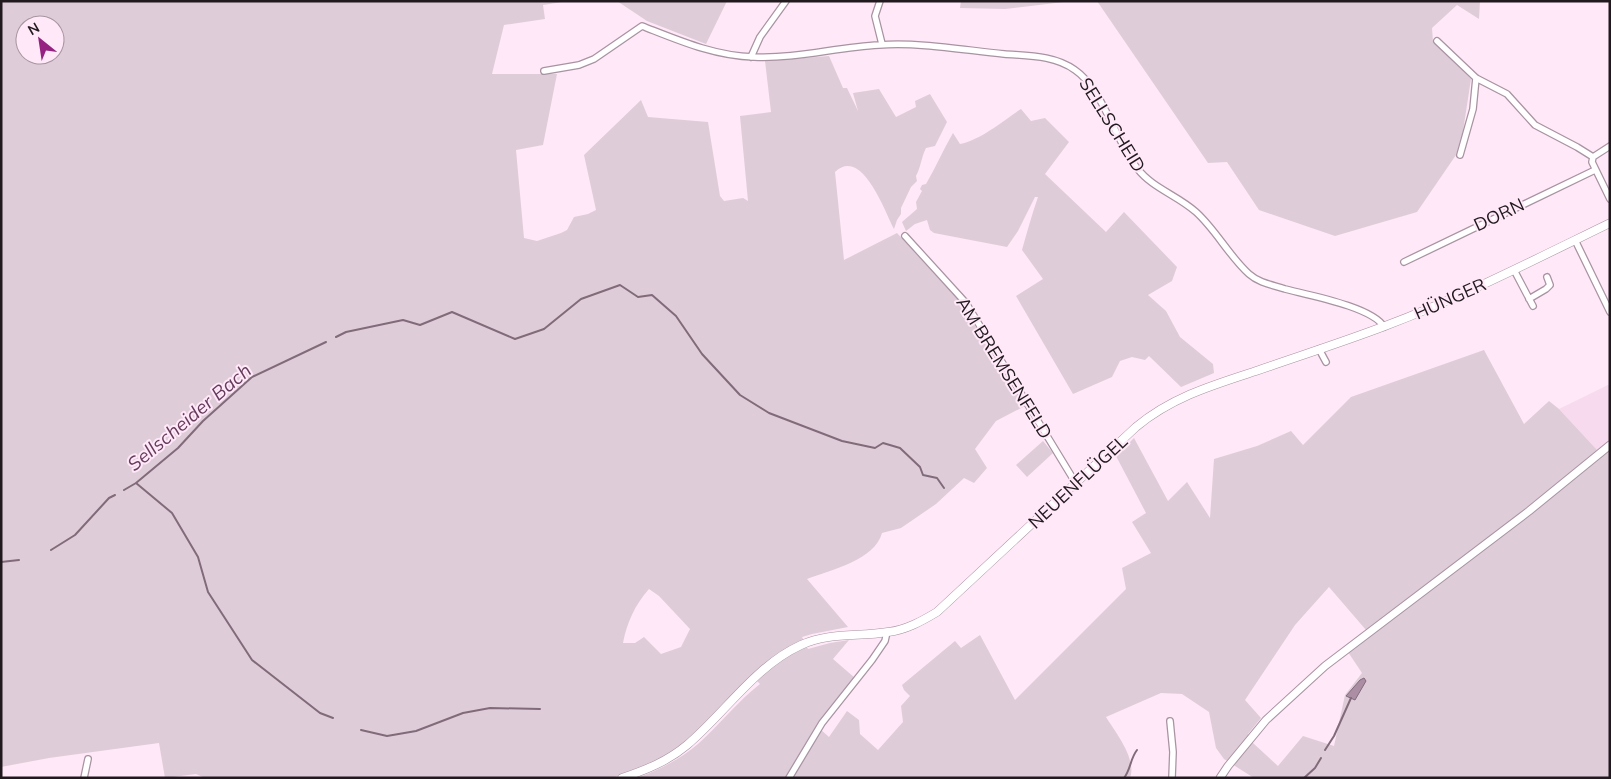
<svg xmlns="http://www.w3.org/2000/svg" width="1611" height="779" viewBox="0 0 1611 779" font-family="Mulish,sans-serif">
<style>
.built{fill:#f7daee}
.green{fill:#dfccd9;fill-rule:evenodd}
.water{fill:#ab8ea3;stroke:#816b7b}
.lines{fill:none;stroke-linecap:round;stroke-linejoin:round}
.stream{stroke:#816b7b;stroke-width:2}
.minor-casing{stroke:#a893a2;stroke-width:8}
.tertiary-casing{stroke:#a893a2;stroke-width:9}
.secondary-casing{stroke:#a893a2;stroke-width:9}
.minor{stroke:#fff;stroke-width:5.5}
.tertiary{stroke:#fff;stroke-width:7}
.secondary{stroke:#fff;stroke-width:8}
.labels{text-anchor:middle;stroke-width:4;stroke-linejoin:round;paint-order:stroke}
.street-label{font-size:18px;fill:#20191e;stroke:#ffe8f8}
.water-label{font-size:19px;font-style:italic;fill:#653b5b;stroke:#ffe8f8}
</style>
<rect width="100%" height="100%" fill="#ffe8f8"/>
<path class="built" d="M1610 384V441L1598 451 1559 409Z"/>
<path class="green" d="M1 1H568L543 5 545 19 504 25 492 74H557L543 145 516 150 524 238 537 241 561 233 567 230 574 217 588 214 596 210 584 155 641 100 648 117 708 122 720 196 724 201 743 198 748 201 740 116 771 112 765 61 829 56 843 88H847L858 111 853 93 879 89 896 117 916 107 915 101 930 94 947 122 935 146 926 148C921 158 921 167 916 176L917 181 911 187 901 208V214L897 220 894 229C885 212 862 146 835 172L844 260 897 233 963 305 997 364 1025 406 996 421 975 449 987 468 974 483 964 478 936 504 901 528 882 533C875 560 831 570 807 579L848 627 812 634 802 637 808 649 830 643 849 640 833 659 855 678 820 729 829 737 847 711 859 720 860 734 878 750 903 722 901 706 910 696 904 690 902 685 955 641 961 648 980 635 1015 700 1126 589 1122 568 1151 553 1132 522 1146 513 1116 456 1134 438 1168 501 1187 482 1210 518 1214 459 1257 446 1291 431 1303 445 1351 397 1484 350 1524 424 1549 401 1559 409 1598 451 1521 512 1366 630 1329 587 1295 625 1245 700 1261 718 1248 734 1253 743 1278 766 1303 736 1334 746 1345 695 1362 673 1348 652 1610 449V778H1254L1224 759 1216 748 1209 712 1182 694 1161 693 1106 717C1116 733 1137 759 1130 778H636C658 771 680 759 698 744 719 725 737 702 760 684L752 676 681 747 666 757 643 768 612 778H205L196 774 165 778 159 743 49 758 1 767ZM25 25H55V55H25ZM649 589 659 596 690 629 681 647 661 654 644 637 635 643H623C627 622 635 605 649 589Z
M617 1H727L706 44 647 21Z
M961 1H1072L1005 9 960 8Z
M1097 1H1480L1479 19 1457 5 1432 28 1433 42 1471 79 1463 131 1456 155 1417 212 1335 236 1259 210 1227 162 1208 163Z
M1021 109 1031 121 1045 118 1069 142 1045 174 1106 232 1124 212 1177 267 1172 281 1148 295 1166 311 1180 337 1213 364 1214 373 1181 387 1149 356 1145 360 1132 357 1120 361 1112 377 1073 394 1016 296 1043 279 1022 250C1027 232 1032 214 1038 197H1035L1018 231 1007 247 934 233 930 230 927 220 915 224 906 231 902 222 917 209 916 202 922 191 920 189 922 185 926 184C936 167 943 150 953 133L960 144C981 140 1004 120 1021 109Z
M1043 441 1053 453 1027 477 1016 465Z"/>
<path class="water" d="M1364 678 1366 681 1355 700 1346 696 1360 680Z"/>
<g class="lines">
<path class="stream" d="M336 337 346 332 403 320 420 325 452 312 515 339 544 329 581 299 620 285 638 297 652 295 676 316 702 354 740 395 769 413 842 441 875 448 883 443 900 448 920 467 923 475 937 478 944 488
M136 483 172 513 198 557 208 592 252 660 320 713 333 718
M124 490 136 483 178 448 203 421 252 377 326 342
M51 550 75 535 109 498 115 495
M1 562 19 560
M361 730 387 736 416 731 463 713 490 708 540 709
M1325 750 1334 736 1351 698
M1124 778C1131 769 1130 759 1137 750
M1304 778 1315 768 1321 758"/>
<g class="minor-casing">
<path id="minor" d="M880 1 875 16 882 44
M1437 41 1476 78 1507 94 1535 125 1577 147 1593 157
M751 57 760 37 786 1
M544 71 579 65 594 59 642 26C678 40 714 56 754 57 796 59 837 47 879 45 920 42 963 50 1004 54 1028 56 1054 55 1075 70 1103 89 1115 140 1137 168 1152 188 1177 195 1196 212 1216 230 1229 256 1249 274 1259 283 1273 285 1285 289 1308 295 1373 307 1384 327
M1460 155 1473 109 1476 78
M1593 157 1592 162 1610 199
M1593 157 1610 146
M905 236 966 303 1072 477 1075 485
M1575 240 1610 312
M1404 262 1595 170
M1514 270 1533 306
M1529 299 1546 289 1550 285 1547 277
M1319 349 1326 362
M1170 721 1173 752 1172 778
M84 778 88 759
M789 778 822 723 872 660 885 641 887 632"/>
</g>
<g class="tertiary-casing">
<path id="tertiary" d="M1220 778 1228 766 1266 720 1325 666 1529 511 1610 445"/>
</g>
<g class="secondary-casing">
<path id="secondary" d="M622 778C646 770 668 761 687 745 725 713 755 666 801 645 829 632 859 637 888 632 906 630 922 621 937 612L1136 427C1172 397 1213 385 1256 371 1299 356 1343 342 1385 326 1462 297 1536 259 1610 223"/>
</g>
<use href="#minor" class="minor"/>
<use href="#tertiary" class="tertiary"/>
<use href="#secondary" class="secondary"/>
</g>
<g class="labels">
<g class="street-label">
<text transform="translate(1112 125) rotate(58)" y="6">SELLSCHEID</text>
<text transform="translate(1499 215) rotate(-25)" y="6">DORN</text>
<text transform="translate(1450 299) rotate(-24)" y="6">HÜNGER</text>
<text transform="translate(1004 368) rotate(58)" y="6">AM BREMSENFELD</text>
<text transform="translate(1078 482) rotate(-43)" y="6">NEUENFLÜGEL</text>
</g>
<g class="water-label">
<text transform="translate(189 417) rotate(-40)" y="7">Sellscheider Bach</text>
</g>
</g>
<rect width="1611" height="779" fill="none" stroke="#20191e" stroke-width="5"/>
<g transform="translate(40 40) rotate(330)"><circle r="24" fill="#ffe8f8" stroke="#a695a1"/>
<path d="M0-4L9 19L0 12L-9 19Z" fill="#952280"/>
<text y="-8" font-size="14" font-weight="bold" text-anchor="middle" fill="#20191e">N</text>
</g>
</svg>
